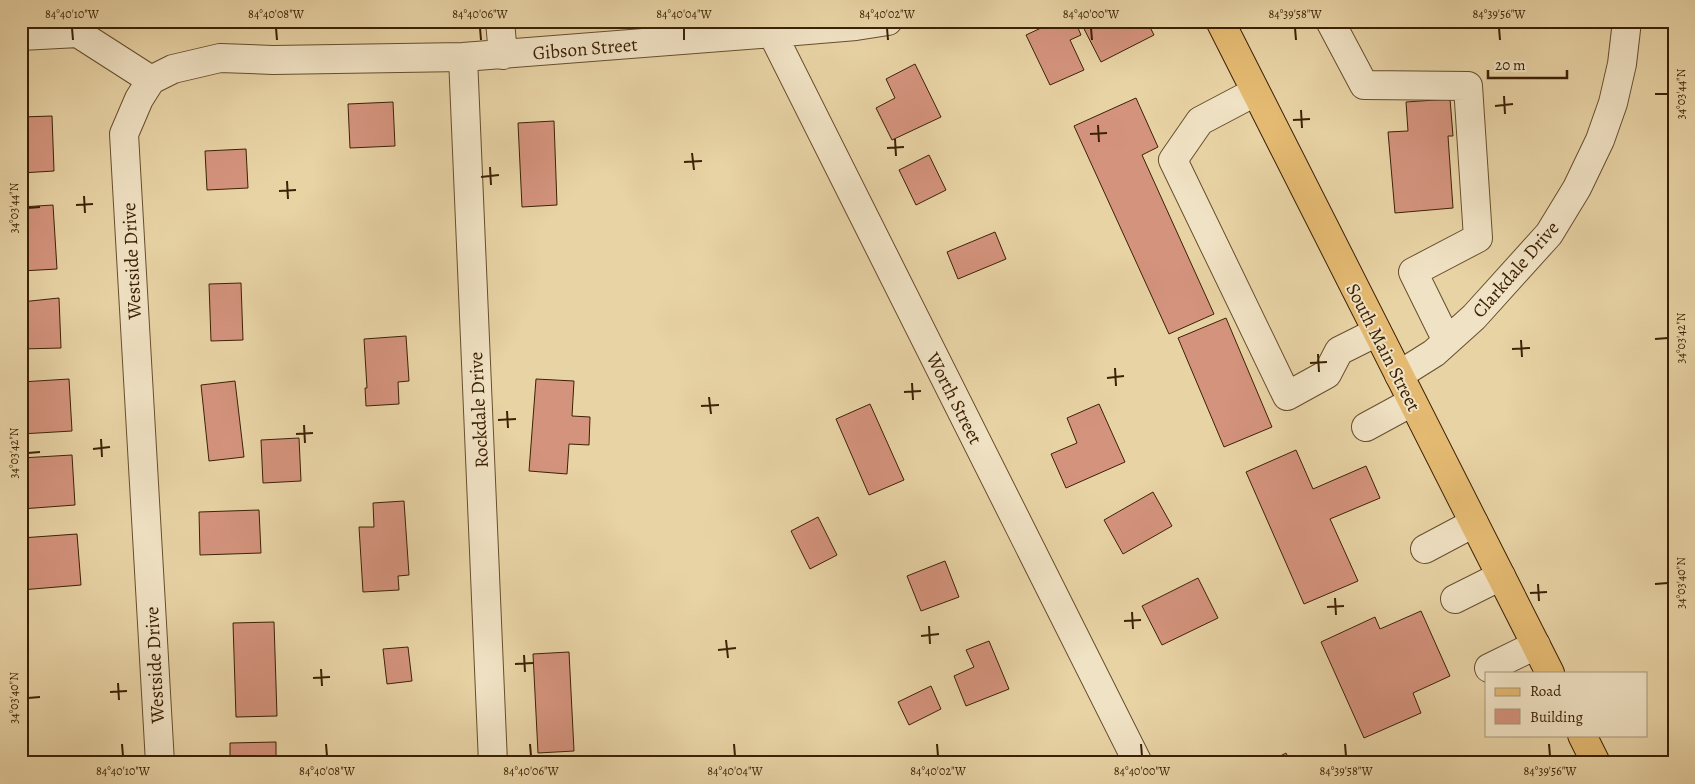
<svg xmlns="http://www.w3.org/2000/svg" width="1695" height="784" viewBox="0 0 1695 784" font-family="Alegreya,serif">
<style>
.building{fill:#d4937d;stroke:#3c2105}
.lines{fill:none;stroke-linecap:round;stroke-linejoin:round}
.minor-casing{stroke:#674e2d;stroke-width:30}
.major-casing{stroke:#3c2105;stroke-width:30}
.minor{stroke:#f0e2c4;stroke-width:28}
.major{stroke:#e4ba72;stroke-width:28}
.ticks{fill:none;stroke:#3c2105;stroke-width:2}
.labels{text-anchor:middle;stroke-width:4;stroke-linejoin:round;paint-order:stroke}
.street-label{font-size:19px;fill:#3c2105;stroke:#f0e2c4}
.neatline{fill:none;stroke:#3c2105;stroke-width:2}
.ticks-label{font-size:12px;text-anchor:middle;fill:#3c2105}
</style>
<rect width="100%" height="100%" fill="#e8d3a5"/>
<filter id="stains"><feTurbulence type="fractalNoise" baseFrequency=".004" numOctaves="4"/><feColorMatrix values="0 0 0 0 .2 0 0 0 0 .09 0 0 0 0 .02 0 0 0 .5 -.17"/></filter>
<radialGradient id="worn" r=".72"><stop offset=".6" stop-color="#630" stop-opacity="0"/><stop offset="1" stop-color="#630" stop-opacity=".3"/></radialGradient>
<path class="building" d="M263 21H322L263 26Z
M1056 21H1075L1081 35 1070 40 1084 70 1050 85 1026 35Z
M1080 21H1147L1154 35 1101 62Z
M915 64 941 117 892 140 876 108 895 98 886 79Z
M1136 98 1158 147 1142 155 1214 314 1169 334 1074 126Z
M1450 99 1453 136H1448L1453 208 1395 213 1388 132 1408 131 1406 102Z
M393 102 395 146 350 148 348 104Z
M52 116 54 171 21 173V117Z
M554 121 557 205 522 207 518 123Z
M246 149 248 188 207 190 205 151Z
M929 155 946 190 916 205 899 170Z
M53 205 57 269 21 271V207Z
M995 232 1006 259 958 279 947 252Z
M241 283 243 340 211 341 209 284Z
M59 298 61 348 21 349V302Z
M1226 318 1272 427 1224 447 1178 338Z
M406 336 409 381 398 382 399 404 366 406 365 388H367L364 339Z
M69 379 72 431 21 434V382Z
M536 379 574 381 572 416 590 417 589 445 569 444 567 474 529 471Z
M235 381 244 457 209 461 201 385Z
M870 404 904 480 869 495 836 419Z
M1099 404 1125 462 1066 488 1051 454 1077 443 1067 418Z
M299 438 301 481 263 483 261 440Z
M1296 450 1313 489 1366 466 1380 498 1330 519 1358 581 1304 604 1246 472Z
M72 455 75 505 21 509V458Z
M1153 492 1172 526 1123 554 1104 520Z
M404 501 409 575 398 576 399 590 363 592 359 527H374L373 503Z
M259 510 261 553 200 555 199 512Z
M818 517 837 555 810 569 791 531Z
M77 534 81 585 21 590V538Z
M945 561 959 597 921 611 907 576Z
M1198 578 1218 618 1162 645 1142 606Z
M1421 611 1450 676 1413 693 1421 713 1364 738 1321 642 1375 617 1380 629Z
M274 622 277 716 236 717 233 623Z
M989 641 1009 689 966 706 954 676 974 667 966 650Z
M408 647 412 681 387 684 383 649Z
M569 652 574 751 538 753 533 654Z
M931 686 941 709 909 725 898 702Z
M276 742V763H230V743Z
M1286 753 1291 763H1267Z"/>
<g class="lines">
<g class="minor-casing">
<path id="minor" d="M59 21 151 80
M500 21 503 55
M1330 21 1364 85 1468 86 1478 238 1413 272 1447 341
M772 33 1138 763
M21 36 78 33
M463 57 493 763
M1255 92 1200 121 1173 160 1287 396 1327 374 1339 351 1377 332
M1399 375 1434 353 1474 317 1549 234 1577 188 1600 140 1613 103 1622 64 1627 21
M1366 427 1412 402
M1425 549 1474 523
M1455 599 1501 576
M1489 668 1536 645
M160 763 124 134 139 99 151 80 173 69 220 58 273 60 463 57 772 33 856 26 888 21"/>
</g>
<g class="major-casing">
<path id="major" d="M1220 21 1550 673
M1582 735 1596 763"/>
</g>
<use href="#minor" class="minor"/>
<use href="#major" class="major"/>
</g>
<path class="ticks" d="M72 28 73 40M276 28 277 40M480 28 481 40M684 28V40M887 28 888 40M1091 28 1092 40M1295 28 1296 40M1499 28 1500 40M1655 94H1668M1504 96 1505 114M1495 106 1513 104M1301 110 1302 128M1293 120 1310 119M1098 125 1099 142M1090 134 1107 133M895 139 896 156M887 148 904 147M692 153 694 170M684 162 702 161M490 167 491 185M481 177 499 175M287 181 288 199M279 191 296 190M84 196 85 213M76 205 93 204M28 208 40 207M1655 339 1668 338M1521 340 1522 357M1512 349 1530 348M1318 354 1319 372M1310 363 1327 362M1115 368 1116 386M1107 378 1124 376M912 383 913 400M904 392 921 391M709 397 711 414M701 406 719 405M507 411 508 428M498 420 516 419M304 425 305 443M296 434 313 433M101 439 102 457M93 449 110 447M28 453 40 452M1538 584 1539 601M1655 584 1668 583M1530 593 1547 592M1335 598 1336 615M1327 607 1344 606M1132 612 1133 629M1124 621 1141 620M929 626 930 644M921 636 939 634M726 640 728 658M718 650 736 648M524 655 525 672M515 664 533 663M321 669 322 686M313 678 330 677M118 683 119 700M110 692 127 691M28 698 40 697M122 744 123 756M326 744 327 756M530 744 531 756M734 744 735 756M937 744 938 756M1141 744 1142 756M1345 744 1346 756M1549 744 1550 756"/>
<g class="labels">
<g class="street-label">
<text transform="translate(585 48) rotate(-5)" y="7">Gibson Street</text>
<text transform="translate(131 261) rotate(-93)" y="7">Westside Drive</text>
<text transform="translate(1515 269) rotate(-49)" y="7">Clarkdale Drive</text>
<text transform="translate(1384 347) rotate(63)" y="7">South Main Street</text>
<text transform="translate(955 398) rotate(63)" y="7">Worth Street</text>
<text transform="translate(478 410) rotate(-93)" y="7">Rockdale Drive</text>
<text transform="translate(154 665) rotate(-93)" y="7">Westside Drive</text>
</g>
</g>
<rect width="1695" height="784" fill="none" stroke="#e8d3a5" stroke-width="55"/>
<rect x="1485" y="672" width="162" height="65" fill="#f0e2c4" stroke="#a89578"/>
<rect x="1495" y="688" width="25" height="8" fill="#e4ba72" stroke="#a89578"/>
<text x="1530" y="696" font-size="15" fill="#3c2105">Road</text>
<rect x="1495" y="709" width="25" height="15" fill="#d4937d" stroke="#a89578"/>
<text x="1530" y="722" font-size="15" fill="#3c2105">Building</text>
<path d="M1488 70v8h79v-8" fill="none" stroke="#3c2105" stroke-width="2.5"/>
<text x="1495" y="70" font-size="15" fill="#3c2105" stroke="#f0e2c4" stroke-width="4" paint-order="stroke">20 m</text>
<rect x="28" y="28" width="1640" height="728" class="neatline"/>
<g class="ticks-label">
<text x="72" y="18">84°40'10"W</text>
<text x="276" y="18">84°40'08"W</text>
<text x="480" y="18">84°40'06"W</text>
<text x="684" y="18">84°40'04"W</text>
<text x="887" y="18">84°40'02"W</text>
<text x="1091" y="18">84°40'00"W</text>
<text x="1295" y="18">84°39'58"W</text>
<text x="1499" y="18">84°39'56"W</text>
<text transform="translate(1681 94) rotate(-90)" y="4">34°03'44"N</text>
<text transform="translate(14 208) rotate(-90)" y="4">34°03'44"N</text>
<text transform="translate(1681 338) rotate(-90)" y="4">34°03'42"N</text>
<text transform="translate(14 453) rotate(-90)" y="4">34°03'42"N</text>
<text transform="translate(1681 583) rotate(-90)" y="4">34°03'40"N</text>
<text transform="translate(14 698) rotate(-90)" y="4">34°03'40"N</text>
<text x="123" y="775">84°40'10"W</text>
<text x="327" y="775">84°40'08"W</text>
<text x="531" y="775">84°40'06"W</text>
<text x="735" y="775">84°40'04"W</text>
<text x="938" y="775">84°40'02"W</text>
<text x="1142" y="775">84°40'00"W</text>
<text x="1346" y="775">84°39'58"W</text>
<text x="1550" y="775">84°39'56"W</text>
</g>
<rect width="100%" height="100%" filter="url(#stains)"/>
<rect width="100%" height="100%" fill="url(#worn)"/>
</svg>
